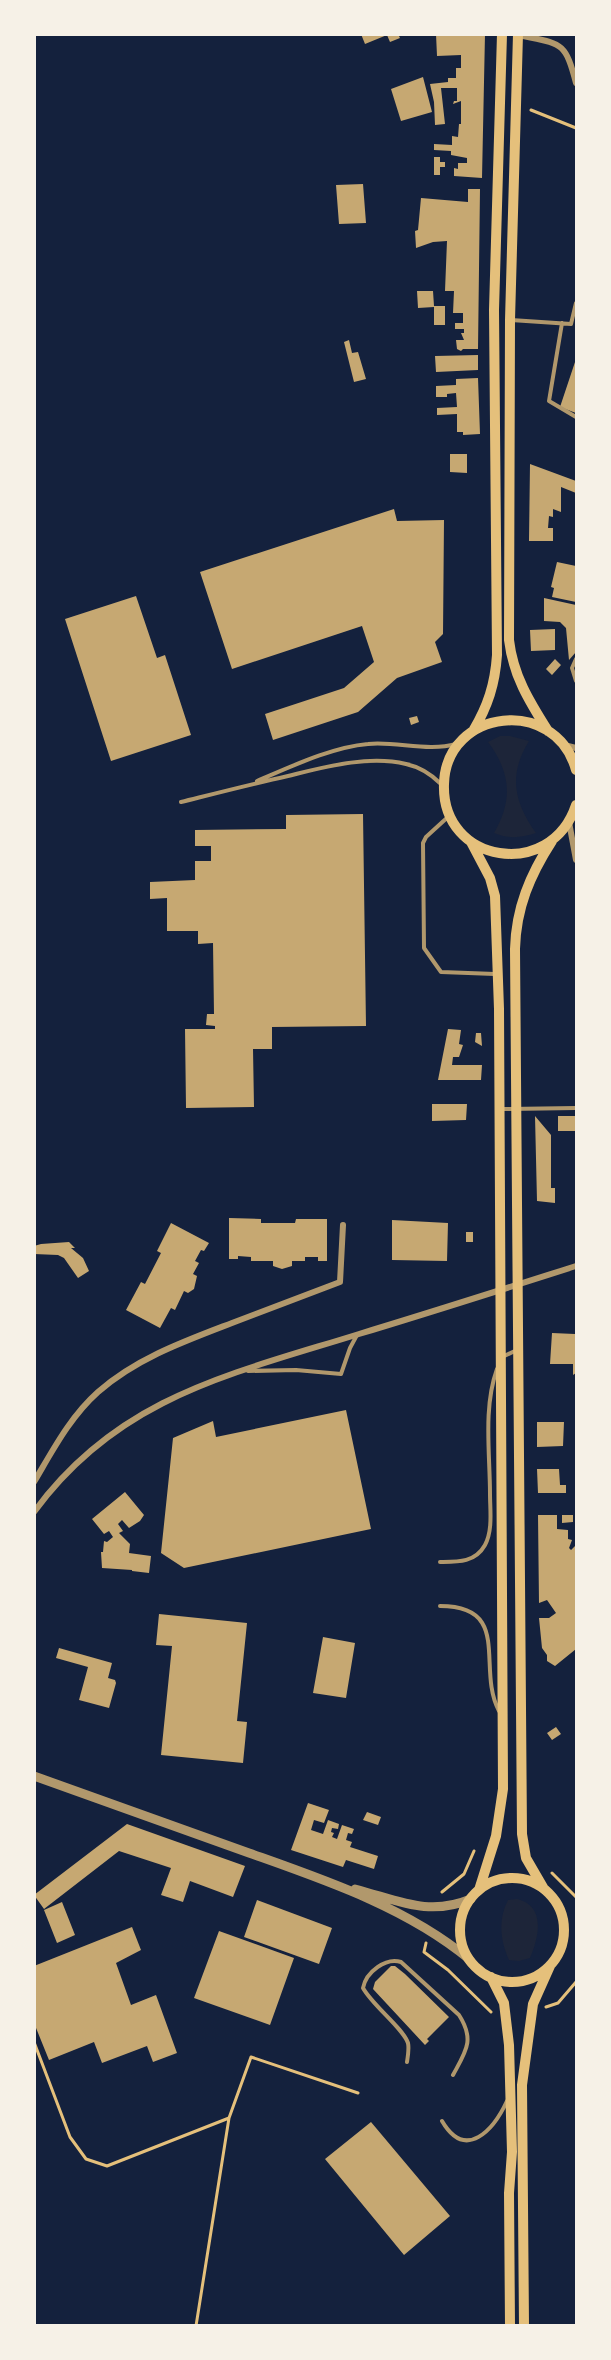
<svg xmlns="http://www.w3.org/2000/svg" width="611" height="2360" viewBox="0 0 611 2360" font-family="'Asap Condensed',sans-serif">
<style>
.green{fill:#1d2539}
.building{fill:#c6a872}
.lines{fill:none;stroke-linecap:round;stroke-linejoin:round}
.path{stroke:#e5c07b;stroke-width:3}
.service{stroke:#b1986c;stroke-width:4}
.minor{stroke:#b1986c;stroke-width:6}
.tertiary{stroke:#b1986c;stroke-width:9}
.secondary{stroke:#e5c07b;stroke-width:10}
</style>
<rect width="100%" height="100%" fill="#14213d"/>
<path class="green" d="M500 736H510L529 741C508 775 514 802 536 833 520 838 509 839 494 833 513 800 511 773 488 742Z
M517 1899C546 1906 539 1937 530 1958L519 1961 509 1960C500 1940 498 1919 508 1900Z"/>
<path class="building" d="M361 34H398L400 38 390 42 387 35 365 44Z
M436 34H485L482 178 454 176V168L458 169V163H467V158L451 155V151L434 150V144L452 145V136L458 137 459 124H461V101L453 104 454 101H457V88H441L445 124 435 125 434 102 430 84 448 82V78H456V68H461V55L437 56Z
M423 77 432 112 401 121 391 89Z
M434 157H440V162H445V167H440V175H434Z
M363 184 366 223 339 224 336 185Z
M468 189H480L478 349H463L461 351 457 349 456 340H464L461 333H464V329H455V323H463V313H453L454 291H445L447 241 433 242 416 248 415 231 418 230 421 198 468 202Z
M417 291H433L434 306H445V325H434V307L418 308Z
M349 340 352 353 358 352 366 379 354 382 344 342Z
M478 355V370L436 372 435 356Z
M576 359V413L560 407Z
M478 378 480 434 463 435V432H457V414L437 415V408L457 407 456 393 447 394V397H436V386L456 385V379Z
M450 454H467V473L450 472Z
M530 464 576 481V493L561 487V512L553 509V517L549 516 548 528H553V541H529Z
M394 509 397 521 444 520 443 634 435 642 442 662 397 678 358 712 273 740 265 714 344 688 374 662 362 626 232 669 200 572Z
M557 562 576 566V602L552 597 554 588 551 587Z
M136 596 157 658 165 655 191 735 111 761 65 619Z
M544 598 576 605V652L569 660 566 628 560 622 544 621Z
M555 629V650L531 651 530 630Z
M555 659 561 665 552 675 546 669Z
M417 716 419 722 411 725 409 718Z
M363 814 366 1026 272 1027V1049H253L254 1107 186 1108 185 1029H215V1026L206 1025 207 1014H214L213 943 198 944V931H167V898L150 899V882L195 880V861H211V846H195V830L286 829V815Z
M448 1029 461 1030 459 1044 463 1045 459 1057H453L452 1065H482L481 1080H438Z
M476 1033H481L482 1046 475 1042Z
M432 1104H467L466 1120 432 1121Z
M535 1116 551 1135V1188H555V1203L537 1201Z
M558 1116H576V1131H558Z
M229 1218 261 1219V1223H295L296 1219H327V1261H318V1257H305V1261H292V1266L282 1269 273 1266V1261H251V1257L238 1256V1259H229Z
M392 1220 448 1223 447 1261 392 1260Z
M171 1223 209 1243 204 1251 201 1250 195 1261 199 1263 193 1274 197 1276 194 1289 188 1293 184 1291 175 1310 171 1308 160 1328 126 1310 141 1282 145 1284 161 1253 157 1251Z
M466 1232H473V1242H466Z
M69 1242 75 1248H71L83 1258 89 1271 78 1278 64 1258 58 1255 34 1254V1246L41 1244Z
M552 1333 575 1334 576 1373 573 1375V1364H550Z
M346 1410 371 1529 184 1568 161 1553 173 1438 213 1421 216 1437Z
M537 1422H564L563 1446 537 1447Z
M537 1469H559L560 1485H566V1493H538Z
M125 1492 144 1515 140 1521 129 1528 122 1520 118 1524 123 1531 119 1533 130 1544 129 1553 151 1556 149 1573 132 1571V1570L102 1568 101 1552H103L104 1541 107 1542 113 1537 109 1531 104 1534 92 1519Z
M538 1515H557V1529L568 1530V1539L572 1540 569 1548 571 1550 576 1545V1649L555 1666 547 1661V1655L542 1648 539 1618H549L556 1613 547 1600 539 1603Z
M562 1515H573V1522L562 1523Z
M159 1614 247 1623 237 1721 247 1722 243 1763 161 1755 172 1646 156 1645Z
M323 1637 355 1643 346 1698 313 1693Z
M59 1648 112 1663 108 1678 115 1680 116 1683 109 1708 79 1700 88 1667 56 1658Z
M556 1727 561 1734 552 1740 547 1733Z
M308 1803 329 1810 324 1823 314 1820 311 1830 323 1834 328 1820 339 1824 338 1829 332 1828 331 1832 334 1833 332 1837 337 1839 342 1825 354 1829 352 1834 348 1833 346 1840 352 1842 350 1847 378 1856 374 1869 346 1860 343 1867 291 1850Z
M367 1812 381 1817 378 1825 363 1820Z
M127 1824 245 1866 233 1897 190 1881 183 1902 161 1895 171 1868 119 1851 44 1909 34 1895Z
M257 1900 332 1928 319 1964 244 1937Z
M62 1902 75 1935 57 1943 44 1910Z
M132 1927 141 1950 116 1963 131 2005 156 1995 177 2053 153 2062 147 2046 102 2063 94 2042 49 2060 34 2023V1966Z
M219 1931 294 1958 270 2025 194 1998Z
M391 1966H395L405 1974 449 2017 427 2039 429 2041 425 2045 373 1989 375 1982Z
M371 2122 450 2216 404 2255 325 2159Z"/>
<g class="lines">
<path class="path" d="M531 110 576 128
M552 1873 576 1897
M442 1892 464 1874 474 1851
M426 1943 424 1952 448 1970 491 2012
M546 2007 558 2003 576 1982
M34 2042 70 2137 86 2159 107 2166 229 2118
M196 2326 229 2118 251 2057 358 2093"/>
<path class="service" d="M511 320 571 324 576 303
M562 323 549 401 576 417
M576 659 572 668 576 681
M257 781C290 767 332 747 368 744 396 741 428 752 456 744
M181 802C217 793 252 784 288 776 325 767 368 755 406 764 420 767 431 774 441 784
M449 816 426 837 423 843 424 948 441 972 495 974
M502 1109 576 1108
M502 1357 517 1350
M248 1371 296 1370 341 1374 350 1348 357 1335
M440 1562C457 1562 475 1563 485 1545 493 1530 490 1510 490 1494 490 1454 483 1408 497 1369
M440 1606C513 1606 476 1668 499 1711
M407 2062C408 2056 409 2048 408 2043 403 2028 373 2006 363 1988 366 1972 386 1957 401 1962L459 2015C475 2040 466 2051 453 2075
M442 2121C466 2162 494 2129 507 2101"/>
<path class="minor" d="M518 35C561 44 565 40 576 83
M564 745 576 748
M569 822 576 860
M34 1482C53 1450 70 1417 98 1392 137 1358 185 1341 232 1323 268 1309 304 1296 340 1282L343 1225
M34 1512C118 1397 231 1374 359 1334 432 1312 504 1289 576 1266"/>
<path class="tertiary" d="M34 1776C106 1802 177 1827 249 1853 325 1880 406 1907 469 1959
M355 1889C398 1900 428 1917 471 1899"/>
<path class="secondary" d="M518 34 510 320 509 640C513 675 529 701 548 731
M473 731C488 706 495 684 497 655L494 310 502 34
M576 770C556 696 446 708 444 784 441 864 551 881 576 805
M471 842 490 878 495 896 499 1009 503 1789 496 1836 479 1890
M460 1930a52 52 0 1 1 104 0a52 52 0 1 1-104 0Z
M544 1889 526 1858 522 1834 515 949C516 908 530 875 552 841
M491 1977 504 2003 509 2045 512 2152 509 2193 510 2326
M524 2326 522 2085 533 2004 550 1966"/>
</g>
<rect width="611" height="2360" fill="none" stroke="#f6f1e7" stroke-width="72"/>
</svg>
